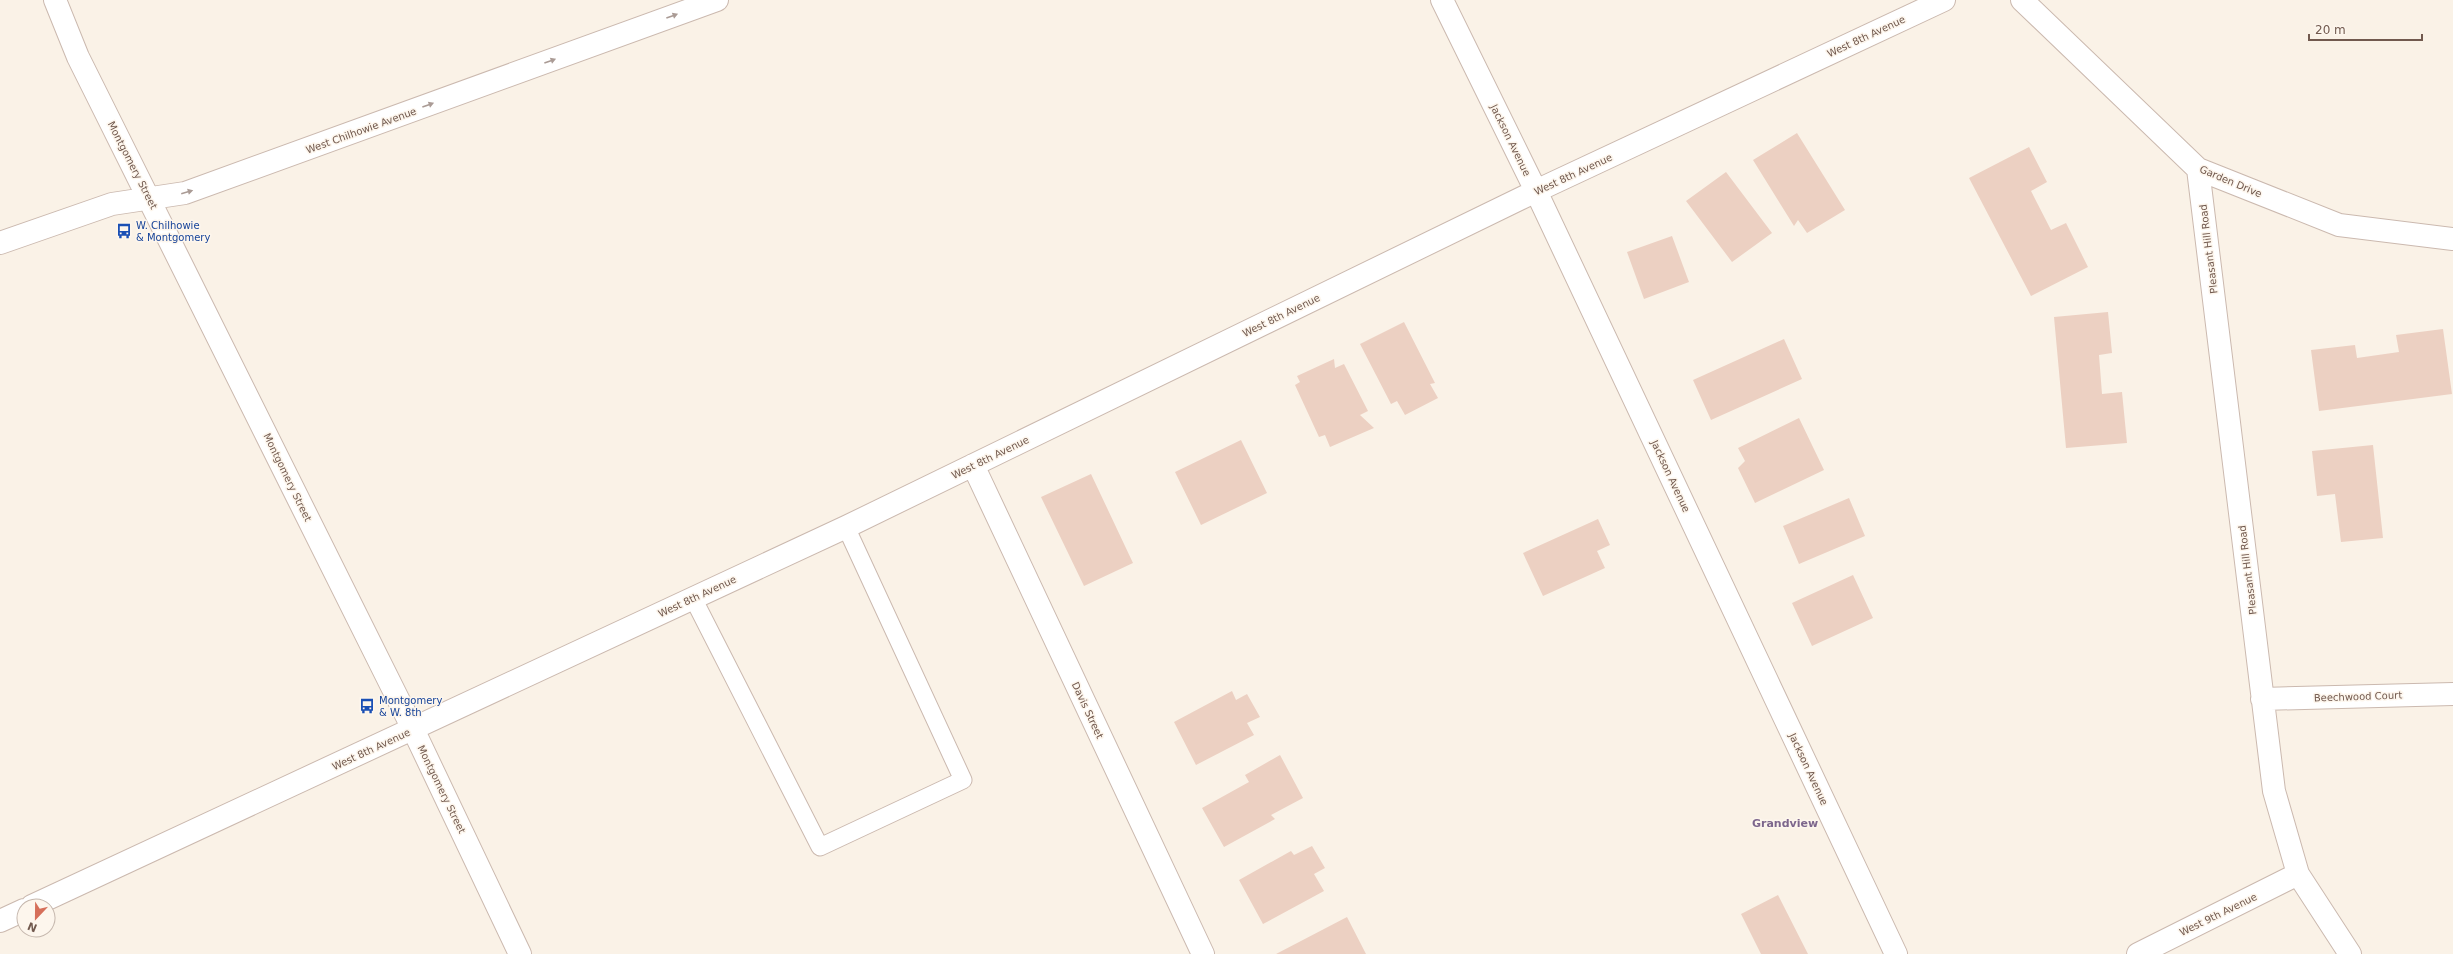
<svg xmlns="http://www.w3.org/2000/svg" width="2453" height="954" viewBox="0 0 2453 954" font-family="'DejaVu Sans',sans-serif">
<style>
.building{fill:#ecd0c2}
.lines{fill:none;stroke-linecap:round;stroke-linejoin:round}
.service-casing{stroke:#cbb9af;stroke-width:19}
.minor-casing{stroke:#cbb9af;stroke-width:24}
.service{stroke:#fff;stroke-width:17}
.minor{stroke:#fff;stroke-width:22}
.oneway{fill:#aa9b95}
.labels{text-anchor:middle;stroke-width:3;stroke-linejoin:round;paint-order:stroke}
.street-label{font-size:10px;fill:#71594e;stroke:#fdf6ed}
.transit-label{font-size:10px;fill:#164399;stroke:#fdf6ed;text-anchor:start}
.neighbourhood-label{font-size:11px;font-weight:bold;fill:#7d668c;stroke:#fdf6ed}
</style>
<rect width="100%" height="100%" fill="#faf2e7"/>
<path class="building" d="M1797 133 1845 210 1807 233 1798 220 1794 226 1753 160Z
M2029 147 2047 182 2031 191 2051 230 2066 223 2088 267 2031 296 1969 178Z
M1726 172 1772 233 1732 262 1686 201Z
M1672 236 1689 282 1644 299 1627 252Z
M2108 312 2112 353 2099 355 2102 394 2122 392 2127 443 2066 448 2054 317Z
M1404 322 1435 383 1430 384 1438 398 1405 415 1397 401 1391 404 1360 344Z
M2443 329 2452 394 2319 411 2311 350 2355 345 2357 358 2399 352 2396 335Z
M1784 339 1802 379 1711 420 1693 380Z
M1334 359 1335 368 1344 364 1368 411 1360 415 1374 428 1330 447 1325 435 1319 437 1295 385 1300 382 1297 376Z
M1799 418 1824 470 1755 503 1738 468 1745 461 1738 448Z
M1241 440 1267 493 1201 525 1175 472Z
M2373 445 2383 538 2341 542 2335 494 2317 496 2312 451Z
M1091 474 1133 563 1084 586 1041 497Z
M1849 498 1865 536 1799 564 1783 526Z
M1598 519 1610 545 1597 551 1605 568 1543 596 1523 553Z
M1853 575 1873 618 1812 646 1792 603Z
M1232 691 1236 700 1247 694 1260 717 1247 723 1254 735 1196 765 1174 722Z
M1280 755 1303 798 1271 815 1275 819 1224 847 1202 808 1249 782 1245 775Z
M1312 846 1325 868 1314 874 1324 891 1263 924 1239 880 1291 851 1294 855Z
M1778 895 1808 954H1761L1741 914Z
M1347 917 1366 954H1276Z"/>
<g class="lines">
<g class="service-casing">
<path id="service" d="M693 598 820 847 963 780 846 527"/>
</g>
<g class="minor-casing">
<path id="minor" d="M55 0 78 57 413 729 520 954
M1442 0 1536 191 1896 954
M2022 0 2198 169 2339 225 2453 239
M2198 169 2274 791 2298 874 2350 954
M0 243 112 204 185 193 717 0
M973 465 1203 954
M2262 699 2453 694
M32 906 846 527 1536 191 1944 0
M0 921 24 910
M2138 954 2298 874"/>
</g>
<use href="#service" class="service"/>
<use href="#minor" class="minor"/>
</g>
<defs><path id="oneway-solid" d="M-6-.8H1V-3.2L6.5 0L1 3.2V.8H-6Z"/></defs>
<g class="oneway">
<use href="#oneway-solid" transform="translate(672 16) rotate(-20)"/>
<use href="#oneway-solid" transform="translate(550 61) rotate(-20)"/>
<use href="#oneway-solid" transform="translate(428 105) rotate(-20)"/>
<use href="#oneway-solid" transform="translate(187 192) rotate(-16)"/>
</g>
<defs>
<g id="bus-bare" transform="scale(1.2)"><path d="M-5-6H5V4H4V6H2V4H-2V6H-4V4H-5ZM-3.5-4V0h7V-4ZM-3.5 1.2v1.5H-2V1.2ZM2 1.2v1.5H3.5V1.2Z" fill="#1a4fb4" stroke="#fdf6ed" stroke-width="2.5" paint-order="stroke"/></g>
</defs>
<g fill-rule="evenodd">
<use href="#bus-bare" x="124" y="231"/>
<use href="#bus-bare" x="367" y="706"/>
</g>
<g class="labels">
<g class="street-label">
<text transform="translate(1866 36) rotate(-25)" y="4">West 8th Avenue</text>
<text transform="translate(361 130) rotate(-20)" y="4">West Chilhowie Avenue</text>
<text transform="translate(1511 140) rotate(64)" y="4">Jackson Avenue</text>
<text transform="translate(133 165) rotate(63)" y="4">Montgomery Street</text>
<text transform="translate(1573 174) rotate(-25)" y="4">West 8th Avenue</text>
<text transform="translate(2231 181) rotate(23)" y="4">Garden Drive</text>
<text transform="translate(2208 249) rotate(-97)" y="4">Pleasant Hill Road</text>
<text transform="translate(1281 315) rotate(-26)" y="4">West 8th Avenue</text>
<text transform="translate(990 457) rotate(-26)" y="4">West 8th Avenue</text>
<text transform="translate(1671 476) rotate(65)" y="4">Jackson Avenue</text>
<text transform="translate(288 477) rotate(64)" y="4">Montgomery Street</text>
<text transform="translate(2247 570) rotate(-97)" y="4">Pleasant Hill Road</text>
<text transform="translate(697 596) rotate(-25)" y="4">West 8th Avenue</text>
<text transform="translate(2358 696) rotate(-2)" y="4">Beechwood Court</text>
<text transform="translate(1088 710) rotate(65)" y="4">Davis Street</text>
<text transform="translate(371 749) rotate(-25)" y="4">West 8th Avenue</text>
<text transform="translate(1809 769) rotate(65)" y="4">Jackson Avenue</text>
<text transform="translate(442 789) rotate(64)" y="4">Montgomery Street</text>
<text transform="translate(2218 914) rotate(-26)" y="4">West 9th Avenue</text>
</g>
<g class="transit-label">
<text x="136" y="229">W. Chilhowie<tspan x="136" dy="12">&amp; Montgomery</tspan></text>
<text x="379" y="704">Montgomery<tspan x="379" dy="12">&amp; W. 8th</tspan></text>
</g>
<g class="neighbourhood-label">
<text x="1785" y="827">Grandview</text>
</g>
</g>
<g transform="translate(36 918) rotate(202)"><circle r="19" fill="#fdf6ed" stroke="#c5b7ad"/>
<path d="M0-3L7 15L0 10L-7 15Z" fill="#d66f5a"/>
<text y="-6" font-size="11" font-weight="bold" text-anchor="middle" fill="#71594e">N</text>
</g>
<path d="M2309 34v6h113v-6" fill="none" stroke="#71594e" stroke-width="2"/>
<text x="2315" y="34" font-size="12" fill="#71594e" stroke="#fdf6ed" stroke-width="3" paint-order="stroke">20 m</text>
</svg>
